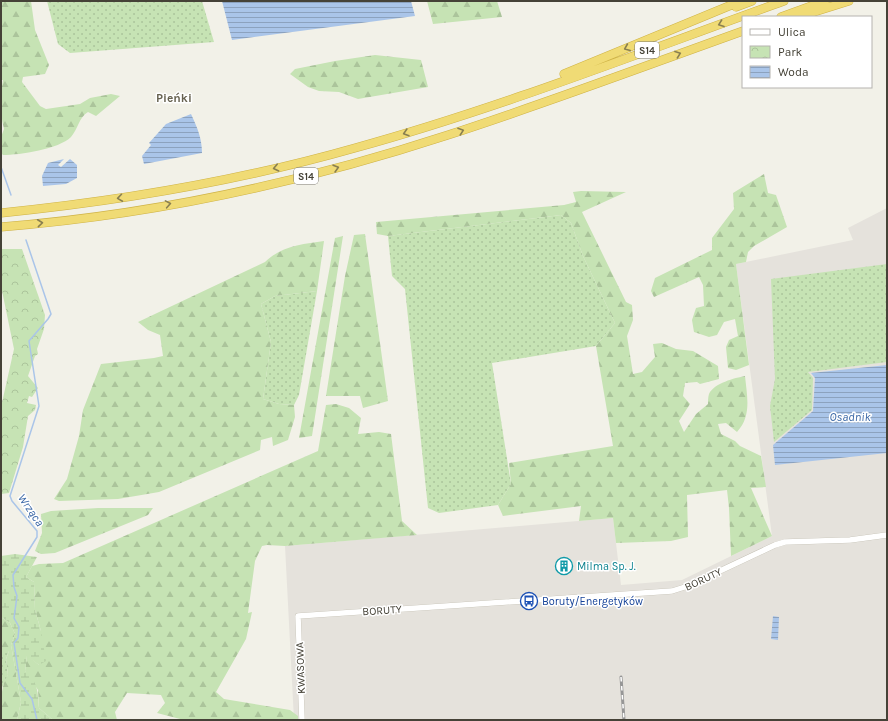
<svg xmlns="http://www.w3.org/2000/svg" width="888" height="721" viewBox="0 0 888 721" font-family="Karla,sans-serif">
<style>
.industrial{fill:#e5e2dc}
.grass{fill:url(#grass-dots)}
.forest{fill:url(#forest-firs)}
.wetland{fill:url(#wetland-marsh)}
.park{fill:url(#park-crowns)}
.water{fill:url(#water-rules)}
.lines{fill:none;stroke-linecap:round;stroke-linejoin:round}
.stream{stroke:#aac5e9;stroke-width:1.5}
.tertiary-casing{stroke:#bdb9ab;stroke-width:6}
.motorway-casing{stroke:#ceb245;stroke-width:9}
.tertiary{stroke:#fff;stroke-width:5.5}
.motorway{stroke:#f0db75;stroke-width:8}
.rail-casing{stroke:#969696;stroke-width:3}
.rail{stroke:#fff;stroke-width:1.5;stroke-dasharray:4.5;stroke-linecap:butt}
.oneway{stroke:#897f50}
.labels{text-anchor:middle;stroke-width:3;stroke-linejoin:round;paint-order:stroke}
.shield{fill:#fff;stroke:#7d7b73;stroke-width:1}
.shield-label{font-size:10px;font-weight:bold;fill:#454237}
.culture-label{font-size:11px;fill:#0d838f;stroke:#fff;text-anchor:start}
.street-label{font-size:11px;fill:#454237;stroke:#fff}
.transit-label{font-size:11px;fill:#164399;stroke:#fff;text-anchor:start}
.neighbourhood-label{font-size:12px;font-weight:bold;fill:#66614f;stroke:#fff}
.water-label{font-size:12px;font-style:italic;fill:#3a67a6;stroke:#fff}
</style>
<defs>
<pattern id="grass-dots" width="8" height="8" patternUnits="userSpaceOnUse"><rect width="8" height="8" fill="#c6e3b4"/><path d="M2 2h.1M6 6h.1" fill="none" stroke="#abc49b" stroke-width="1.8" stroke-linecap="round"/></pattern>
<pattern id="forest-firs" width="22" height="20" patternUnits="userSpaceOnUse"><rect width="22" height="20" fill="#c6e3b4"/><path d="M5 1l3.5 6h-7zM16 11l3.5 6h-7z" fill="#abc49b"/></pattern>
<pattern id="wetland-marsh" width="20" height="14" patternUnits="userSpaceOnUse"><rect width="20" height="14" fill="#c6e3b4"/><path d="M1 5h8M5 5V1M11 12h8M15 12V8" fill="none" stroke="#abc49b"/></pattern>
<pattern id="park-crowns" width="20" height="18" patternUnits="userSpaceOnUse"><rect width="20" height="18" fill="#c6e3b4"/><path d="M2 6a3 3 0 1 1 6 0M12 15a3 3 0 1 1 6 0" fill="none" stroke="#abc49b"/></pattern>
<pattern id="water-rules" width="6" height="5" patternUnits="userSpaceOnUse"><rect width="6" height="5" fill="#aac5e9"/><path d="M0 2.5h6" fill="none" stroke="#8ca2be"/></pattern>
</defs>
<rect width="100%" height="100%" fill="#f2f1e8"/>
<path class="industrial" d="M887 208V720H294L285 546 613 518 621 585 682 580 772 536 736 264 853 240 848 228Z"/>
<path class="grass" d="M47 1H202L214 42 70 53 58 44Z
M561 215 571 223 583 256 615 323 596 346 492 363 511 484 498 505 439 513 428 508 405 289 392 276 388 236Z
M887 264V362L808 372 813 378 812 410 774 442 770 406 775 379 771 279Z
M317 291 299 395 294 405 279 404 263 399 271 342 261 304 275 296Z
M1 651H9L6 659 8 675 1 690Z"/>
<path class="forest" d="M1 1H31L35 30 49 65 45 74 23 77 22 82 40 106 46 109 80 104 90 98 111 94 120 96 96 116 88 112C79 117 78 129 71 137 59 149 20 155 3 155L1 153V137L4 129C0 114 0 96 3 80H1Z
M427 1H497L502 17 433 24Z
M375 55 421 60 428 87 358 99 339 92 319 91 308 87 290 74 295 69 335 61Z
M764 174 768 193 776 195 787 227 754 246 748 252 746 262 736 264 749 365 736 370 728 368 726 347 729 340 738 336 735 319 724 322 717 335 709 337 694 332 692 320 696 308 704 306 703 285 699 277 654 297 651 291 655 278 712 250V238L734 209 733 193Z
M581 191 626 192 582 212 626 302 632 305 633 320 627 336 633 374 642 372 655 357 653 344 662 343 676 349 693 351 718 366 719 379 700 384 697 382 685 383 683 396 690 404 679 421 684 432 696 414 708 404C708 401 708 397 709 394 714 383 735 378 745 376 747 396 752 416 737 432L726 423 718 424 721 434 735 441 740 446 761 456 766 487 751 488 772 536 731 556 729 508 727 490 687 495 688 537 671 541 616 543 613 518 579 521 581 506 503 516 498 505 511 484 509 463 613 446 596 346 615 323 583 256 571 223 561 215 388 236 377 234 376 222 564 205 576 202 573 192Z
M365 234 388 401 363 408 360 396H326L345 276 354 235Z
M343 236 312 436 299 438 335 238Z
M324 241 317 291 275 296 261 304 271 342 263 399 279 404 294 405 295 417 288 440 273 446 272 437 261 440 260 450 159 492 118 499 59 501 54 499 67 479 79 436 83 410 101 364 154 358 163 356 160 335 148 330 138 322 265 262C281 246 303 244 324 241Z
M336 404 349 408 361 418 358 434 379 432 391 434 402 521 417 535 285 546 267 545 262 546 255 561 248 613 252 612 246 639 216 692 224 699 290 710 298 716V720H184L157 713 165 703 161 695 127 693 115 712 117 720H53L39 708 38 690 25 671 27 655 39 665 41 631 35 610 34 582 26 577 32 566 39 564 63 563 318 451 326 405Z
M98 508H153L148 515 55 553 41 554 35 551 42 533 41 514 51 511Z
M1 617 10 623 15 634 11 645 21 702 17 720H1C1 706 0 686 8 675L6 659 9 651H1Z"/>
<path class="wetland" d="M15 554 37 557 26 577 34 582 35 610 41 631 46 661 39 665 27 656 25 671C38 681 38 693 39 708L53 720H17L21 702 11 645 15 634 10 623 1 617V556Z"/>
<path class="park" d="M1 249H22L45 315 44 329 37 349 38 354 35 356 28 376 38 388 32 397 29 396 27 403 36 405 35 410 28 416 23 447 9 493 1 494V407L14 349 1 286Z"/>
<path class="water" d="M222 1H411L415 16 232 40Z
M191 114C197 127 202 138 202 153L144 164 142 156 151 145 149 143 166 124Z
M64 159 58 165 61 167 70 159 77 165V178L66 184 43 186 42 176 48 163Z
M887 365V453L775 465 773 445 813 411 815 378 811 373Z
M773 616 779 617 778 640 771 639Z"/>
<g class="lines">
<path class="stream" d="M1 167 11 195
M26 240 51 314 48 319 29 341 39 406 10 496 12 501 37 531V537L13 575 14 587 17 596 14 618 19 627 18 638 14 643 20 683 32 699 37 720"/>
<g class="tertiary-casing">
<path id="tertiary" d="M302 720 298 616 672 591 688 586 775 545 785 542 850 540 887 535"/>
</g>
<g class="motorway-casing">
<path id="motorway" d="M736 7 752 1
M781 17 825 1
M798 17 849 1
M564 74 741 1
M1 213C120 201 239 181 355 148 500 108 642 52 784 1
M1 227C152 215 304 182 448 135 547 103 645 66 743 31"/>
</g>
<use href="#tertiary" class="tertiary"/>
<use href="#motorway" class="motorway"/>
<g class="rail-casing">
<path id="rail" d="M621 677 624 720"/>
</g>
<use href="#rail" class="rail"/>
</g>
<defs><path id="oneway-chevron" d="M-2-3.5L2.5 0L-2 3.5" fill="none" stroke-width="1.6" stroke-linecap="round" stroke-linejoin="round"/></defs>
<g class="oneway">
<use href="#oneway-chevron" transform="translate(721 24) rotate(160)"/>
<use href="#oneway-chevron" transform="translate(627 48) rotate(157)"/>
<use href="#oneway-chevron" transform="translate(678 54) rotate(-20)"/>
<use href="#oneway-chevron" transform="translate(461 131) rotate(-19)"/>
<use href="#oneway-chevron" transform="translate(406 133) rotate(163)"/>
<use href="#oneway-chevron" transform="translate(276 168) rotate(167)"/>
<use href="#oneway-chevron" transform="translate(336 168) rotate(-16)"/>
<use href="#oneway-chevron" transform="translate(120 198) rotate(172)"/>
<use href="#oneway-chevron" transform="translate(168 204) rotate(-10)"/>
<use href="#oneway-chevron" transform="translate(40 223) rotate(-6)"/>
</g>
<defs>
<g id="building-ring" transform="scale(0.9)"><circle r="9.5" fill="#fff" stroke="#0f9aa8" stroke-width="1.5"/><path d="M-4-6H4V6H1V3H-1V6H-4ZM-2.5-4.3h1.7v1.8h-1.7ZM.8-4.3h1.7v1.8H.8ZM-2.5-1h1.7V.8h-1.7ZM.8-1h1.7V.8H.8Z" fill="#0f9aa8"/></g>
<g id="bus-ring" transform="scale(0.9)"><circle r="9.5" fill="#fff" stroke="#1a4fb4" stroke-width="1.5"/><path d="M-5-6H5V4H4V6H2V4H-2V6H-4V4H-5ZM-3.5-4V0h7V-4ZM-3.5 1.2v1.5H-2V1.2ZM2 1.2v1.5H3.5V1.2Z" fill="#1a4fb4"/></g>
</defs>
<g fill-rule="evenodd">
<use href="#building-ring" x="564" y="566"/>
<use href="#bus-ring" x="529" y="601"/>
</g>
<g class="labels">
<g class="shield">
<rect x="635" y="42" width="24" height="16" rx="3"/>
<rect x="294" y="168" width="24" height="16" rx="3"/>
</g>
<g class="shield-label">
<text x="647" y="54">S14</text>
<text x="306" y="180">S14</text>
</g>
<g class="culture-label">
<text x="577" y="570">Milma Sp. J.</text>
</g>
<g class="street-label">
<text transform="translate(703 579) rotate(-25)" y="4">BORUTY</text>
<text transform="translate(382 610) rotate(-4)" y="4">BORUTY</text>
<text transform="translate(300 668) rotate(-92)" y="4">KWASOWA</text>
</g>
<g class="transit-label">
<text x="542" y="605">Boruty/Energetyków</text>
</g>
<g class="neighbourhood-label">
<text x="174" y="102">Pieńki</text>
</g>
<g class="water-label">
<text x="850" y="421">Osadnik</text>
<text transform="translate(31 510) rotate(56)" y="4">Wrząca</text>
</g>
</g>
<rect width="888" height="721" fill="none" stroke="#454237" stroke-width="4"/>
<rect x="742" y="16" width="130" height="72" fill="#ffffff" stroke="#b5b3af"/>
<rect x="750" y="29" width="20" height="6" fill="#ffffff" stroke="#b5b3af"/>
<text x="778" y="36" font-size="12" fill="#454237">Ulica</text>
<rect x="750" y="46" width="20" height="12" fill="url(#park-crowns)" stroke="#b5b3af"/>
<text x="778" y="56" font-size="12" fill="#454237">Park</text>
<rect x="750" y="66" width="20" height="12" fill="url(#water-rules)" stroke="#b5b3af"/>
<text x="778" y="76" font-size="12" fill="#454237">Woda</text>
</svg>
